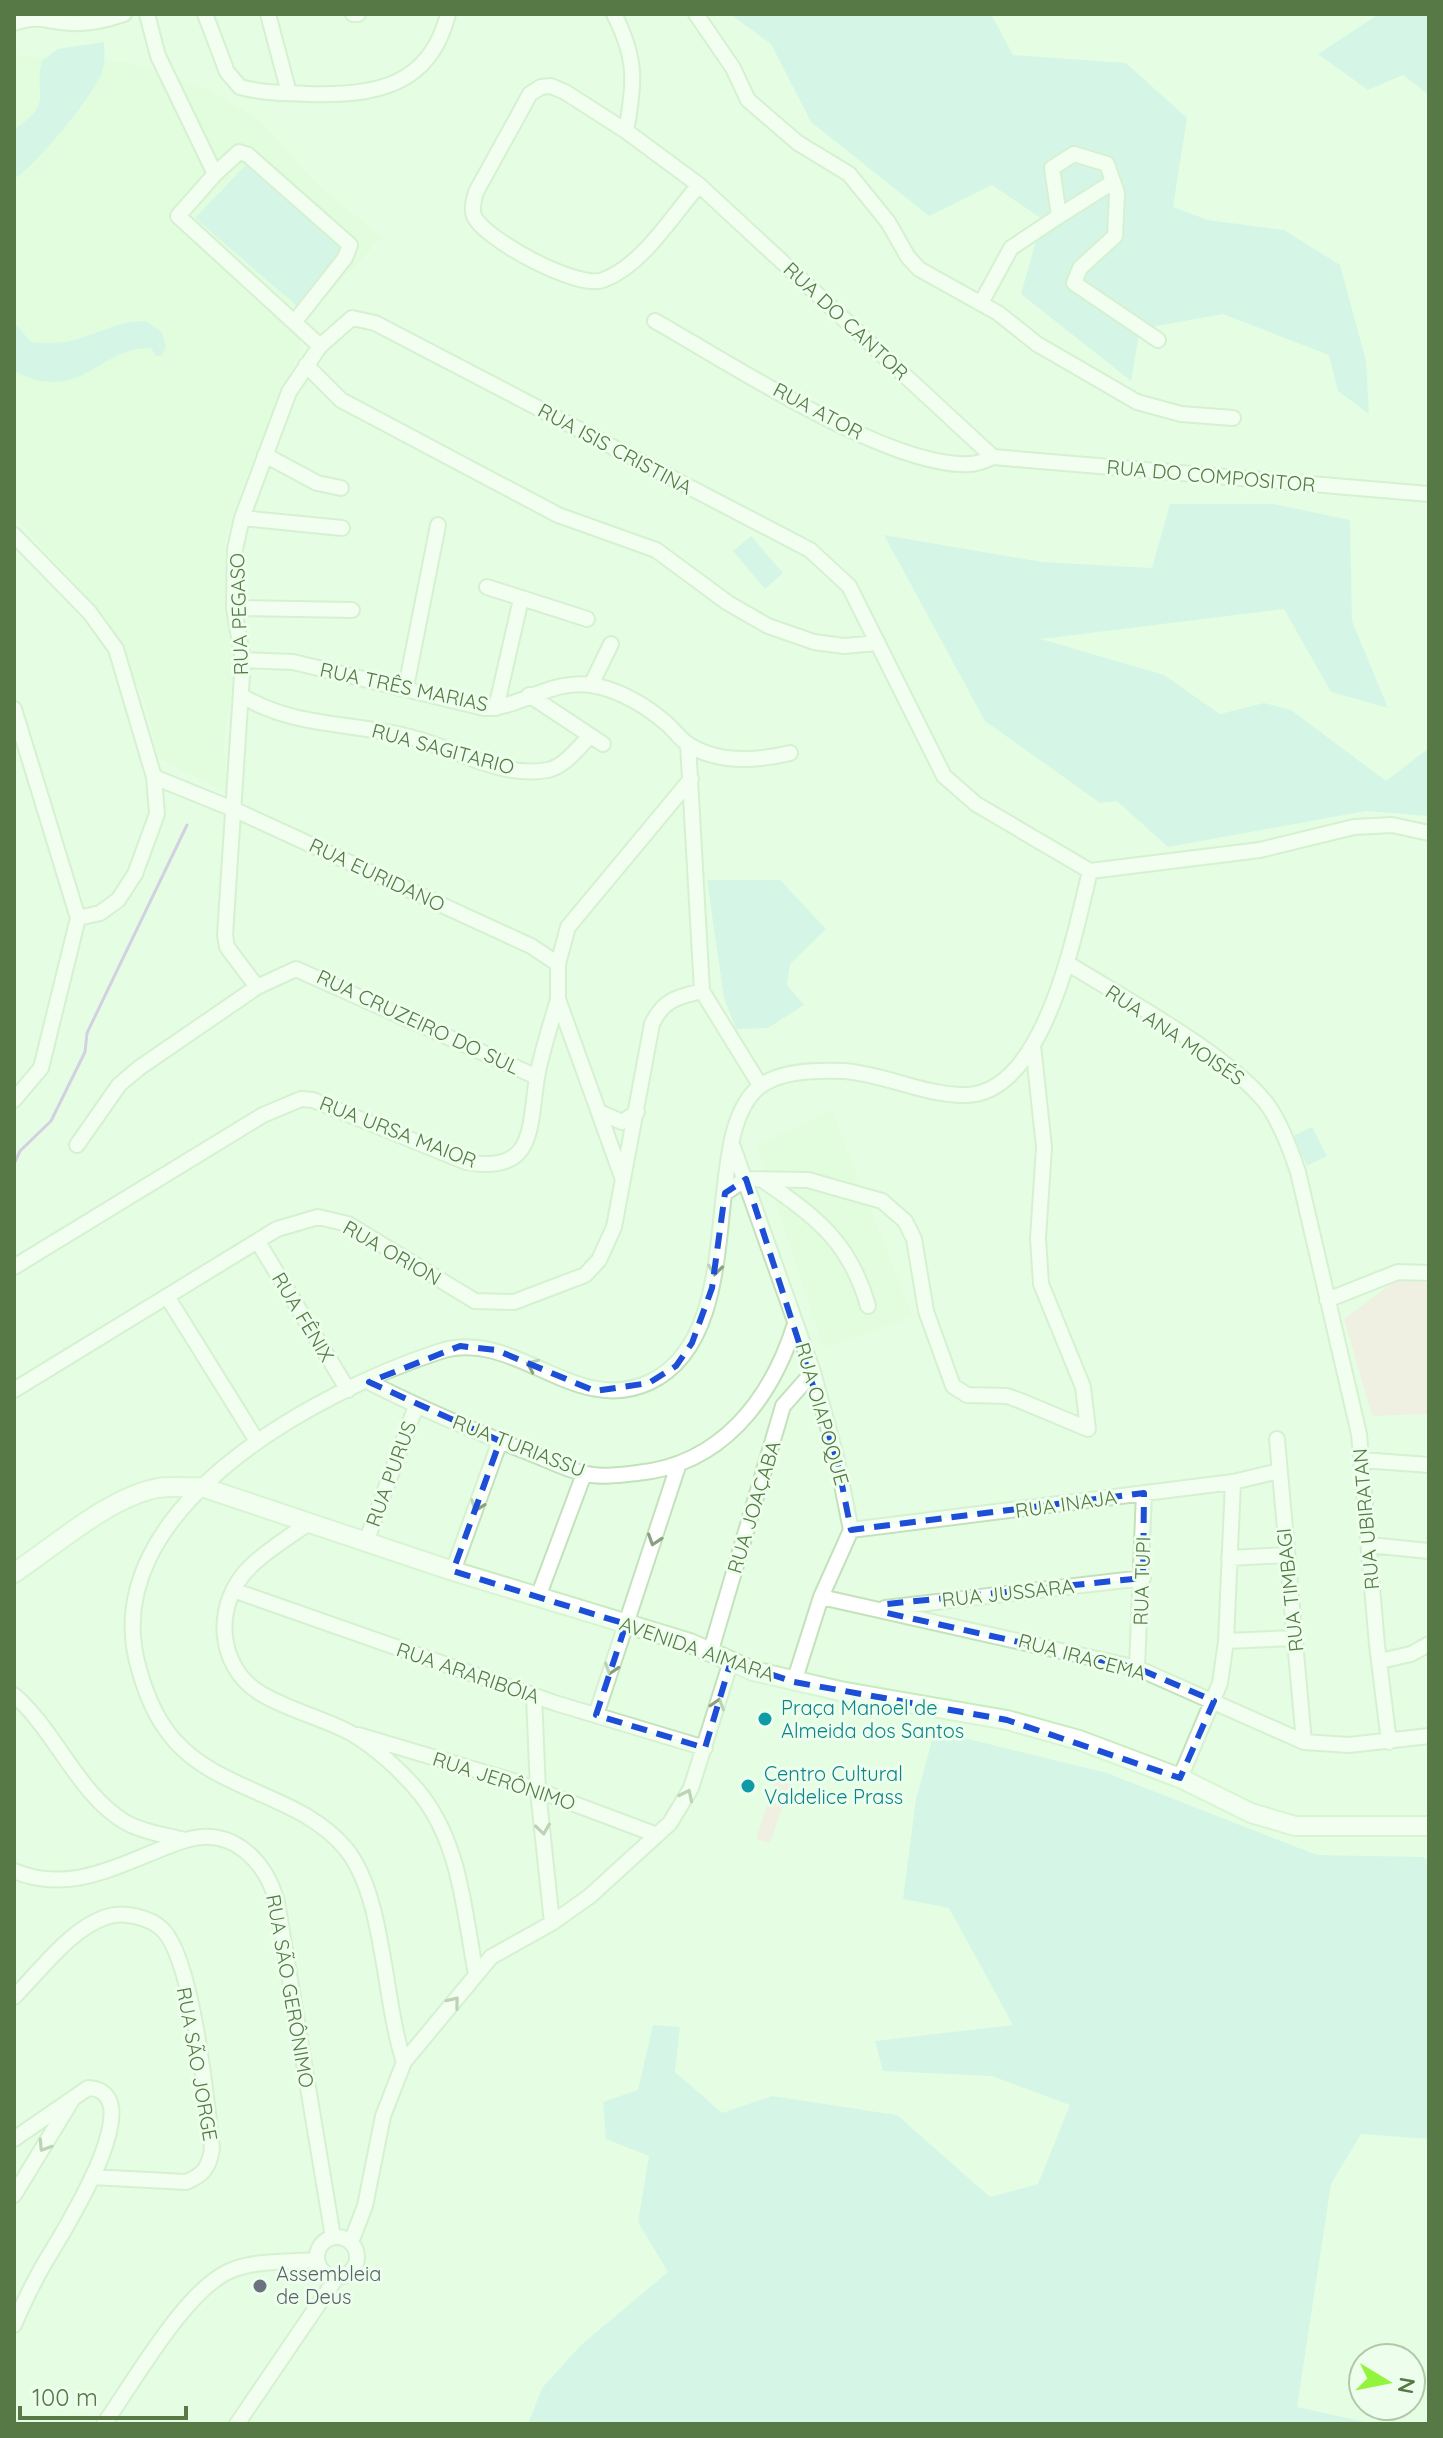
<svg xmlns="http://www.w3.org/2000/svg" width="1443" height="2438" viewBox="0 0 1443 2438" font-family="Quicksand,sans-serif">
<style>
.residential{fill:#dbfcd7}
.education{fill:#fbe0e1}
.green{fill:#c0eee9}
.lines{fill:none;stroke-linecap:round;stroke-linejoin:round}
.stream{stroke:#ba9bdd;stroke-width:3}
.street-casing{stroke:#c3e2bb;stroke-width:18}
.secondary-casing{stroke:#c7ecbd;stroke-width:22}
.street{stroke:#fff;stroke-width:14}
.secondary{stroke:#fff;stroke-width:18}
.oneway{stroke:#89a17e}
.marked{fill:none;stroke:#1d4ed8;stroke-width:6;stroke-dasharray:16 10;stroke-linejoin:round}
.culture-dot{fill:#0f9aa8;stroke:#edffec;stroke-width:3}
.worship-dot{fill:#6b7280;stroke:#edffec;stroke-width:3}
.labels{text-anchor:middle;stroke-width:6;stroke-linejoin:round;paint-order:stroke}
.street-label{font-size:20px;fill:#577946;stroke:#edffec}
.culture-label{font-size:20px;fill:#0d838f;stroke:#edffec;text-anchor:start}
.worship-label{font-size:20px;fill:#5b616d;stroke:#edffec;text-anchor:start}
</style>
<rect width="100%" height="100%" fill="#e5fee3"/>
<path class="residential" d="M14 43 21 56 133 63 207 89 259 119 319 186 382 237 304 320 299 353 247 475 225 541 228 603 239 657 223 739 228 793 157 758 147 708 108 621 14 517Z
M832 1111 913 1317 823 1348 757 1145Z"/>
<path class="education" d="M1398 1279 1429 1283V1414L1372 1416 1344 1319Z
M780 1766 795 1771 770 1843 756 1839Z"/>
<path class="green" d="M730 14H991L1013 55 1126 63 1187 118 1173 207 1208 220 1284 230 1340 265 1366 361 1369 414 1338 391 1329 355 1223 314 1140 329 1131 381 1021 294 1042 219 992 185 929 216 811 122 771 44Z
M1379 14H1429V95L1403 75 1368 90 1318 54Z
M104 42C105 52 105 64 102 73 93 96 35 167 14 179V130C55 100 33 99 42 61L57 49Z
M247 164 345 249 297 306 195 218Z
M145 321 162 332 166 347 161 356H156L151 348C99 346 81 406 14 371V322L31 342C85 349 100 322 145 321Z
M1170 504H1274L1350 520 1352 621 1388 708 1331 692 1284 609 1041 639 1164 675 1220 714 1264 703 1291 710 1386 781 1429 748V816L1366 811 1168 847 1117 801 1100 803 985 721 884 535 1042 562 1152 568Z
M751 536 783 573 765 589 733 551Z
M707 880H780L826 929 790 964 787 985 804 1005 768 1028 736 1029 724 998Z
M1312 1127 1327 1156 1307 1166 1293 1136Z
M948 1734 1107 1773 1317 1855 1423 1857 1429 1862V2139L1361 2134 1331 2184 1297 2407 1374 2424H528L542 2388 580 2346 668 2272 638 2222 649 2156 606 2139 603 2102 638 2090 653 2025 680 2027 675 2072 722 2113 772 2096 897 2115 990 2197 1038 2184 1070 2105 992 2076 883 2071 875 2041 1013 2025 949 1908 903 1899 916 1799 933 1737Z"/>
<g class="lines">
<path class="stream" d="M14 1164 20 1151 51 1121 85 1052 87 1033 187 825"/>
<g class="street-casing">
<path id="street" d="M147 14 158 56 215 174
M205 14 227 72 240 87C262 93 285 93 308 94 374 96 430 87 448 14
M268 14 289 93
M353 14H358
M614 14C637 59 635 83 626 131
M696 14 733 68 748 100 798 143 849 174 888 222 908 257 919 269 998 313 1037 344 1137 402 1181 414 1233 418
M14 23C42 14 44 22 71 23 90 24 107 20 124 14
M699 185C672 216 642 266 603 280 578 290 484 239 474 216 471 208 474 200 476 192L530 94 541 87 551 86 565 92 626 131 699 185 993 457
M1059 216 1113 182
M981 303 1011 248 1059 216 1052 168 1074 154 1107 164 1117 193 1115 236 1080 268 1074 283 1158 340
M296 320 345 258 350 245 248 155 239 152 215 174 178 216 320 346
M655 321C728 362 890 469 970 464 978 464 986 460 993 457L1429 494
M306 365 341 400 558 515 656 550 728 603 768 626 814 642 844 646 878 643
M265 455 317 483 341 488
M242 518 342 528
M14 535 90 613 116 649 154 777 157 814 135 874 118 900 100 913 78 918
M487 587 587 619
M234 608 352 610
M243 660 293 662 484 708C519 709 550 679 591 685 618 689 647 706 667 724 674 730 681 740 689 745 720 764 757 761 790 753
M591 685 611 644
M406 687 438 525
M241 695C288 726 352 723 406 736 453 746 498 779 548 770 564 767 579 747 590 736
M529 695 603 744
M496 708 521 599
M14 709 78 918 41 1068 14 1100
M688 744 702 991 760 1085
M154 777 233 809 531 946 558 964
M1067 963C1120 996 1239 1060 1271 1110 1283 1129 1291 1151 1298 1172L1359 1434 1377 1645 1389 1742
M257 987 227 947 225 935 243 660 234 608 235 549 242 518 289 392 320 346 352 318 375 323 810 550 849 586 944 776 976 804 1090 871 1260 850 1354 827 1392 825 1429 833
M599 1112 622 1122 637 1112
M77 1145 119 1085 139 1068 257 987 296 969 537 1077
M733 1147 813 1372 837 1460 851 1530 821 1597 794 1682
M622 1177 558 999V964L568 927 691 779
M764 1181C816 1217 850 1242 868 1306
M725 1193 746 1179 808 1180 882 1201 905 1221 914 1239 926 1311 953 1386 967 1395 1007 1396 1021 1401 1088 1429 1083 1387 1041 1284 1038 1238 1044 1147 1033 1045
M258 1242 348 1390
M14 1267 263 1115 301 1099 313 1100 466 1162C536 1175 529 1127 537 1077 542 1050 551 1024 558 999
M168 1298 257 1441
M1327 1300 1398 1272 1429 1273
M369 1382C419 1408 472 1430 525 1451 544 1458 563 1468 582 1473 599 1478 620 1475 637 1473 721 1465 771 1400 795 1324
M14 1390 277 1229 318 1217 348 1224 475 1301 514 1302 585 1275 599 1260 614 1227 652 1024C663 1000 677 997 702 991
M1277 1439 1304 1742
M1362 1460 1429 1465
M309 1523C289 1537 267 1550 250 1567 214 1602 215 1665 260 1693 288 1710 320 1717 349 1732 374 1746 404 1773 422 1796 461 1847 464 1913 476 1974
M851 1530 1233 1482 1279 1471
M366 1542 416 1406
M1369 1545 1429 1551
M1229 1558 1287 1555
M453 1571 500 1441
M233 1590 555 1703 705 1748
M538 1597 584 1474
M821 1597 1137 1668 1304 1742 1349 1745 1429 1736
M885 1608 1143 1578
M1226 1641 1295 1638
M711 1650 783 1406 813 1372
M1380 1661 1411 1654 1429 1644
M1137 1668 1144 1493
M14 1695C56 1731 77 1793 125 1822 143 1832 165 1835 185 1840
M534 1696 538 1791 552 1923
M596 1715 678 1466
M358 1735 513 1781 657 1835
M1180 1778 1220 1683 1226 1641 1233 1482
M14 1871C75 1897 129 1858 186 1840 233 1826 266 1862 277 1902L333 2237
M14 1997C40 1971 70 1929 106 1917 123 1911 150 1917 163 1930 193 1961 207 2103 212 2149 209 2167 204 2175 186 2182L92 2177
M404 2062C383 2000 385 1897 346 1849 302 1795 220 1792 175 1741 158 1722 146 1695 139 1669 92 1511 316 1392 438 1352 515 1326 574 1418 650 1382 755 1332 694 1124 765 1083 786 1070 820 1070 844 1071 885 1074 923 1095 964 1095 1045 1096 1075 931 1090 871
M14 2139 88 2088C155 2091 59 2238 44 2264 33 2283 23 2304 14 2325
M14 2195 72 2100
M317 2257a20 20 0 1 1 40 0a20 20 0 1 1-40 0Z
M351 2242 365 2206 383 2116 404 2062 491 1957 552 1923 590 1896 670 1823 691 1788 731 1661
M104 2424C134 2382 186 2288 232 2270 257 2260 291 2262 317 2260
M237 2424 337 2277"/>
</g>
<g class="secondary-casing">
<path id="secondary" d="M14 1573C55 1546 109 1497 158 1488 172 1486 188 1488 202 1487L453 1571 690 1643 753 1671 840 1691 1007 1720 1079 1740 1180 1778 1251 1813 1295 1826H1429"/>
</g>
<use href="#street" class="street"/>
<use href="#secondary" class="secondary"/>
</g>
<defs><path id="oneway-chevron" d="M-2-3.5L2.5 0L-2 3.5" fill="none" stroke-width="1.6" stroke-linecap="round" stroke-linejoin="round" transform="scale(2)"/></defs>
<g class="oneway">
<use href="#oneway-chevron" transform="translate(715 1270) rotate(98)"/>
<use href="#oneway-chevron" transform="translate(532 1365) rotate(-156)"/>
<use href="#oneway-chevron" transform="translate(477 1506) rotate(110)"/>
<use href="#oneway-chevron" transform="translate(654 1540) rotate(108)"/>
<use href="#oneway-chevron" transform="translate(611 1669) rotate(108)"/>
<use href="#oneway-chevron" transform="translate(718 1704) rotate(-73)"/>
<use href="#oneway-chevron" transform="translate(687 1795) rotate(-64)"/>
<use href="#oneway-chevron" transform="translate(543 1829) rotate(82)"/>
<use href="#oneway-chevron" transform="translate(454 2002) rotate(-51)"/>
<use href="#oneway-chevron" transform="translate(44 2146) rotate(122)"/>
</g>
<path d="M0 0H1443V2438H0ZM746 1179 837 1460 851 1530 1144 1493 1143 1578 887 1604V1613L1137 1668 1214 1701 1180 1778 1007 1720 794 1682 731 1661 705 1748 596 1715 626 1624 453 1571 500 1441 369 1382 460 1346 496 1350 595 1391 649 1383 676 1366 692 1343 712 1288 725 1193Z" fill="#e5fee3" fill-opacity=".55" fill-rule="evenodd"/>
<path class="marked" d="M746 1179 837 1460 851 1530 1144 1493 1143 1578 887 1604V1613L1137 1668 1214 1701 1180 1778 1007 1720 794 1682 731 1661 705 1748 596 1715 626 1624 453 1571 500 1441 369 1382 460 1346 496 1350 595 1391 649 1383 676 1366 692 1343 712 1288 725 1193Z"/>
<g class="culture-dot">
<circle cx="765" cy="1719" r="8"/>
<circle cx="748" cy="1786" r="8"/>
</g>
<circle class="worship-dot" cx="260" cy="2286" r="8"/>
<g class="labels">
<g class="street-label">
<text transform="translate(846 321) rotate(43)" y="7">RUA DO CANTOR</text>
<text transform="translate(818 411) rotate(28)" y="7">RUA ATOR</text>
<text transform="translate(615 449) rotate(28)" y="7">RUA ISIS CRISTINA</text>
<text transform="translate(1211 476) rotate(5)" y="7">RUA DO COMPOSITOR</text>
<text transform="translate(239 614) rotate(-92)" y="7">RUA PEGASO</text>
<text transform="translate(404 687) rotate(12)" y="7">RUA TRÊS MARIAS</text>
<text transform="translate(443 749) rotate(15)" y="7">RUA SAGITARIO</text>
<text transform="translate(377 875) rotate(25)" y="7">RUA EURIDANO</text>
<text transform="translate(418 1022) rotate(25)" y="7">RUA CRUZEIRO DO SUL</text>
<text transform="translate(1175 1035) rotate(34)" y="7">RUA ANA MOISÉS</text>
<text transform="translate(398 1132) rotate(21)" y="7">RUA URSA MAIOR</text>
<text transform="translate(392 1253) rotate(30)" y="7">RUA ORION</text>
<text transform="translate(303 1317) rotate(59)" y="7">RUA FÊNIX</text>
<text transform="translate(822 1414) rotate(74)" y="7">RUA OIAPOQUE</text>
<text transform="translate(519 1446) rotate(21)" y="7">RUA TURIASSU</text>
<text transform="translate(391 1474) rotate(-70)" y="7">RUA PURUS</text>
<text transform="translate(1066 1504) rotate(-8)" y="7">RUA INAJA</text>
<text transform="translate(754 1507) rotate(-73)" y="7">RUA JOAÇABA</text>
<text transform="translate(1366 1519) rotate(-95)" y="7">RUA UBIRATAN</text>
<text transform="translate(1142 1581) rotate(-88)" y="7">RUA TUPI</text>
<text transform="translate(1290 1590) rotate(-96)" y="7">RUA TIMBAGI</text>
<text transform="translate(1008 1593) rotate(-6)" y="7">RUA JUSSARA</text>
<text transform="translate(697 1649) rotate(19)" y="7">AVENIDA AIMARA</text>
<text transform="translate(1082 1657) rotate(15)" y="7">RUA IRACEMA</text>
<text transform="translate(468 1673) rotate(19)" y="7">RUA ARARIBÓIA</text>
<text transform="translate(504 1781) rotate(18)" y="7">RUA JERÔNIMO</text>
<text transform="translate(290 1991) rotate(80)" y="7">RUA SÃO GERÔNIMO</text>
<text transform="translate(197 2064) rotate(80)" y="7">RUA SÃO JORGE</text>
</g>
<g class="culture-label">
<text x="781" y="1715">Praça Manoel de<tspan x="781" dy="23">Almeida dos Santos</tspan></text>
<text x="764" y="1781">Centro Cultural<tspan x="764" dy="23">Valdelice Prass</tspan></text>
</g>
<g class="worship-label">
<text x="276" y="2281">Assembleia<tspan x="276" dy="23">de Deus</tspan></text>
</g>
</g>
<rect width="1443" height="2438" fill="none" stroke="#577946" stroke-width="32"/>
<g transform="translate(1387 2382) rotate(100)"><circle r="38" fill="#edffec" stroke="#b1c9aa" stroke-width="2"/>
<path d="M0-6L14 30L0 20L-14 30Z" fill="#92f43c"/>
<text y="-12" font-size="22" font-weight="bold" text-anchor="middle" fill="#577946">N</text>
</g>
<path d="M20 2406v12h166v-12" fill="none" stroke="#577946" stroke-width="4"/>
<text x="32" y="2406" font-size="24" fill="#577946" stroke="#edffec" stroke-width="6" paint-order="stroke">100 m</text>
</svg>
